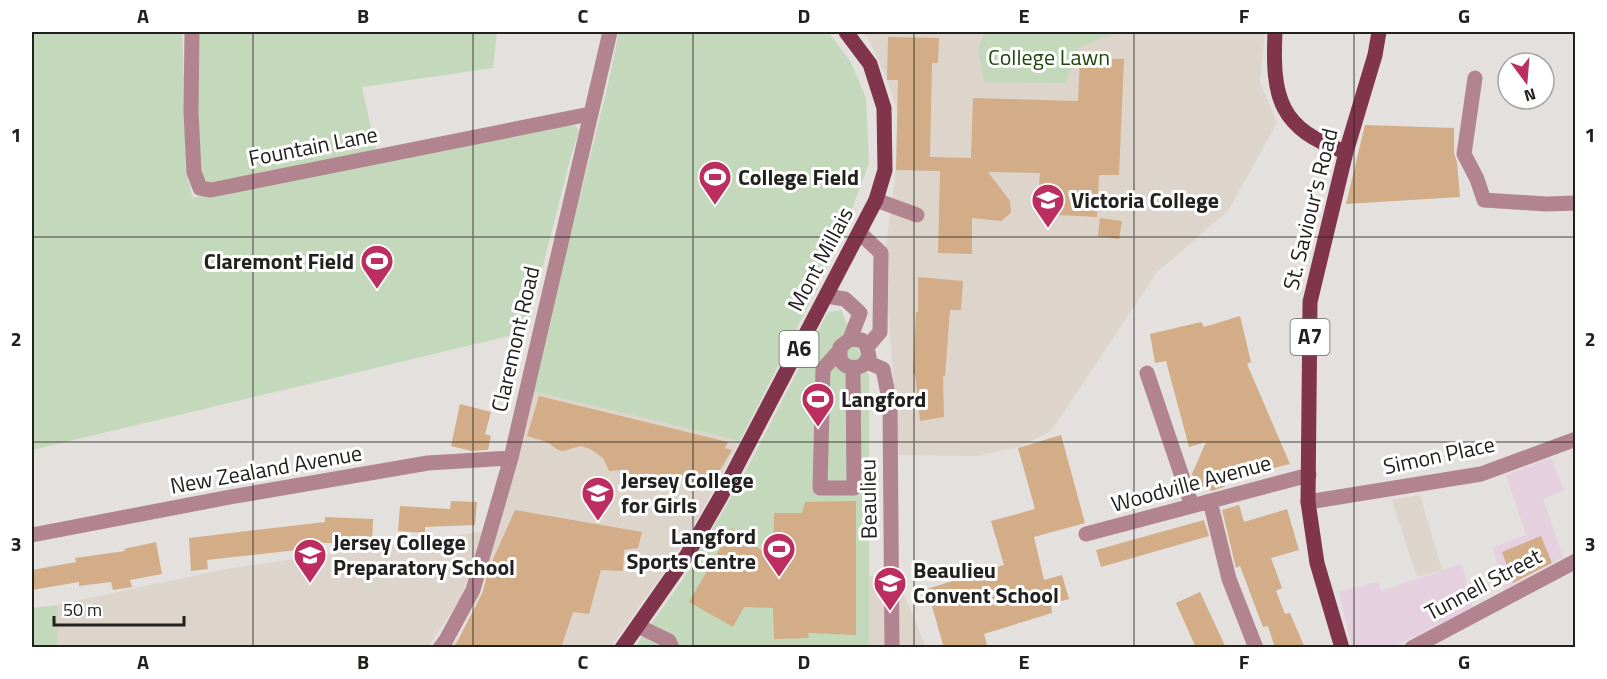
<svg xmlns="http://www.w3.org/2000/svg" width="1607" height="679" viewBox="0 0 1607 679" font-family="'Titillium Web',sans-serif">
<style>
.commercial{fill:#e4d0df}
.built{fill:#ddd4cb}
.green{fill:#c4d9bc}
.building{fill:#d2ad87}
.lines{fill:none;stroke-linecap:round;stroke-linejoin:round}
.minor{stroke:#b1848f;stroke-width:15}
.major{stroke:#80354d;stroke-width:15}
.grid{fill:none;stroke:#22211f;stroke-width:1.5;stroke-opacity:0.55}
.labels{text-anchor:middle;stroke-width:6;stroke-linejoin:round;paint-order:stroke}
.shield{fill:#fff;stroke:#646462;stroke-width:1.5}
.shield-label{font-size:21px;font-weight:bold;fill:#22211f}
.park-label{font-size:22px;fill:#20460b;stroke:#fff}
.street-label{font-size:22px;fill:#22211f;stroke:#fff}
.poi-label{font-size:22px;font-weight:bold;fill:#22211f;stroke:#fff;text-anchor:start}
.neatline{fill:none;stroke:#22211f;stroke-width:2}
.grid-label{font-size:20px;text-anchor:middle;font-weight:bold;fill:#22211f}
</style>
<rect width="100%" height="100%" fill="#e4e0dd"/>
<path class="commercial" d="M1551 458 1564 490 1543 499 1563 557 1504 590 1493 547 1526 535 1506 475Z
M1462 564 1473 608 1393 647H1352L1339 592 1378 582 1381 591Z"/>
<path class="built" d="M862 32H1265L1260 82 1277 123 1228 211 1157 272 1051 431 1021 446 977 456 899 455 886 279V246L896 170 898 113 887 80 868 38Z
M531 391 740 441 684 543 611 647 450 648 459 637 483 590Z
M1420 495 1442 570 1417 577 1392 500Z
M486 531 460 599 428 647H58L57 605 226 569Z
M896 575 926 647 869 648V576Z"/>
<path class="green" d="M32 32H182L188 180 193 198 573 123 579 131 571 156 526 332 32 450Z
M195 32H497L493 68 362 87 376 150 204 184 199 177Z
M619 32H828L851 62 866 98 869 163 837 249 740 441 531 391 606 93Z
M984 32H1120L1079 47 1066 83 984 82 978 50Z
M841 310 869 376V647L634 648 683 579 741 480 828 312Z
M57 605 58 647H32V608Z"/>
<path class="building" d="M888 37 939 38 938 63H932L930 157 971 158 973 98 1078 101 1080 58 1124 59 1119 175H1099L1097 217 1037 214 1040 173 988 172 1010 201 1011 213 1001 221 972 218V254L938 253 940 171 896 170 898 80H887Z
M1365 125 1454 128V153L1457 162 1460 197 1346 204Z
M1100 218 1122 221 1119 239 1098 236Z
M918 277 963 281 961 310H950L945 376H943L944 417 920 421 915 374H913L916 312H918Z
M1240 316 1251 362 1247 364 1290 464 1229 479 1224 487 1212 491 1194 482 1192 474 1206 442 1189 447 1166 361 1155 363 1150 334 1201 322 1204 327Z
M539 396 728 442 725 448 732 450 713 482 702 479 700 487 679 479 654 481 643 480 621 470 609 471 603 458 590 449 581 446 563 451 558 450 547 442 527 436Z
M460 404 491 412 485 434 491 436 488 450 471 451 451 446Z
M1061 435 1085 523 1034 537 1044 580 1062 575 1069 599 1051 604 1052 613 984 634 988 648H944L927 589 1004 565 991 521 1035 509 1018 448Z
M451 501 477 502 475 525 425 527V533L398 531 400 506 450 509Z
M856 501V635L808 633 809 638 774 639 773 608 744 607 733 627 689 602 732 528 773 559 774 513H802L805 502Z
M1239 505 1244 522 1287 509 1299 550 1271 558 1282 588 1276 591 1285 614 1290 613 1305 648H1275L1268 626 1263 627 1240 566 1236 568 1222 510Z
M515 510 642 532 638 548 624 550 623 571 601 570 589 614 573 612 561 648H454L482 594 490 566Z
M325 517 373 519 372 545 306 542 307 549 207 560 208 569 191 571 189 538 325 522Z
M1204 520 1209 536 1101 567 1096 550Z
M1541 536 1552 563 1513 583 1502 552Z
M156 542 162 574 130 580 132 587 113 590 111 582 79 586V582L32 590V570L76 562 75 558 125 551 124 549Z
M1200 592 1226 648H1196L1176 603Z"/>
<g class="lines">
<path class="minor" d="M192 32 191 112 194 172 200 188 211 190 590 114
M1475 78 1464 154 1477 179 1484 200 1546 204 1576 203
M876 200 917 215
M860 233 881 253 880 332 867 347 869 357 863 365C854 370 846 368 840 360V347L850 339 862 340 867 347
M826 296 845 299 860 313 850 339
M839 351 823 369 820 488H854L853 368
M867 362 883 369 890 404 892 648
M1147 373 1192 506
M1210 501 1229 579 1256 648
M1308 502 1481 474 1576 439
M1086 534 1309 475
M32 535 230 497 428 463 511 458
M638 626 669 641 672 648
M440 648 446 640 473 590 511 458 610 32
M1412 648 1576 561"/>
<path class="major" d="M1275 32C1272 98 1279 129 1346 152
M622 648 687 555 721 496 876 200 885 170 884 108 870 64 846 32
M1342 648 1317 563 1308 502 1310 302 1346 152 1375 55 1379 32"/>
</g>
<path class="grid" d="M253 32V648M473 32V648M693 32V648M914 32V648M1134 32V648M1354 32V648M32 237H1576M32 442H1576"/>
<defs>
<g id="stadium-pin" transform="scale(1.725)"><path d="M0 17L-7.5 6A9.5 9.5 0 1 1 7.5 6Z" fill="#bc2e5f" stroke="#fff"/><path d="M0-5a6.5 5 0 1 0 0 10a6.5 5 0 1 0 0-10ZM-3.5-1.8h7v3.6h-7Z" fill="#fff"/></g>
<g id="school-pin" transform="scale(1.725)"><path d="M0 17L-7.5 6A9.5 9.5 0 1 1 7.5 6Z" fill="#bc2e5f" stroke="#fff"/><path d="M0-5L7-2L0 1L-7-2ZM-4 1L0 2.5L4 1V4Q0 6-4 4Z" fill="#fff"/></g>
</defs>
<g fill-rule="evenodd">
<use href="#stadium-pin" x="715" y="177"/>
<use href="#school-pin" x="1048" y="200"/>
<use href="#stadium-pin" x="377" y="261"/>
<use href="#stadium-pin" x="818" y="399"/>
<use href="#school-pin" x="598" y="493"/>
<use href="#stadium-pin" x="779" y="549"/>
<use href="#school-pin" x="310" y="555"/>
<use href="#school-pin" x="890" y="583"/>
</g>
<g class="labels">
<g class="shield">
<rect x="1290.5" y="319" width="39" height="36" rx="4.5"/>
<rect x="779.5" y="331" width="39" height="36" rx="4.5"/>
</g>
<g class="shield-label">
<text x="1310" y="344">A7</text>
<text x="799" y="356">A6</text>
</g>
<g class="park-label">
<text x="1049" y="65">College Lawn</text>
</g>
<g class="street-label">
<text transform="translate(313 146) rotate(-11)" y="8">Fountain Lane</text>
<text transform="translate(1310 209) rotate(-76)" y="8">St. Saviour's Road</text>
<text transform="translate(820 259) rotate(-62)" y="8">Mont Millais</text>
<text transform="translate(515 339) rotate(-77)" y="8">Claremont Road</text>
<text transform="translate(1439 455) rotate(-12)" y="8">Simon Place</text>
<text transform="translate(266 469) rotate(-10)" y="8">New Zealand Avenue</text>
<text transform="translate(1191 483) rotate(-15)" y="8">Woodville Avenue</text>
<text transform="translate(868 499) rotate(-91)" y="8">Beaulieu</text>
<text transform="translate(1483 584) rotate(-28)" y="8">Tunnell Street</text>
</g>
<g class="poi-label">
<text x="738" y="185">College Field</text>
<text x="1071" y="208">Victoria College</text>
<text x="354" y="269" text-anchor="end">Claremont Field</text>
<text x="841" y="407">Langford</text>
<text x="621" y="488">Jersey College<tspan x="621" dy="25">for Girls</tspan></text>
<text x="756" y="544" text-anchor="end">Langford<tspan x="756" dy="25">Sports Centre</tspan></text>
<text x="333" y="550">Jersey College<tspan x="333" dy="25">Preparatory School</tspan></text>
<text x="913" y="578">Beaulieu<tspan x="913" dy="25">Convent School</tspan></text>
</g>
</g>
<rect width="1607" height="679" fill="none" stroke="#ffffff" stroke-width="66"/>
<g transform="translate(1526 81) rotate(164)"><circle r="28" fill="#ffffff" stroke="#a7a6a5" stroke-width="1.5"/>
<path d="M0-4.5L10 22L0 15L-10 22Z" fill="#bc2e5f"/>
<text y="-9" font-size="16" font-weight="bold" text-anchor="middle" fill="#22211f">N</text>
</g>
<path d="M54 616v9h130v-9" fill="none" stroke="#22211f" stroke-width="3"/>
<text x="63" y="616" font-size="18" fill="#22211f" stroke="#ffffff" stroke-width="4.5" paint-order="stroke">50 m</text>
<rect x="33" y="33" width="1541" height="613" class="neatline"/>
<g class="grid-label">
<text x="143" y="23">A</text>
<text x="363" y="23">B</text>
<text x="583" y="23">C</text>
<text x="804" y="23">D</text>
<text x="1024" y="23">E</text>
<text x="1244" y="23">F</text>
<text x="1464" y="23">G</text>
<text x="16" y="142">1</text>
<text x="1590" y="142">1</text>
<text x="16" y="346">2</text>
<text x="1590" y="346">2</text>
<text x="16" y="551">3</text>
<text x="1590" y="551">3</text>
<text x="143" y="669">A</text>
<text x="363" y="669">B</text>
<text x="583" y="669">C</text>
<text x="804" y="669">D</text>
<text x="1024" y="669">E</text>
<text x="1244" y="669">F</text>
<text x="1464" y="669">G</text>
</g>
</svg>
